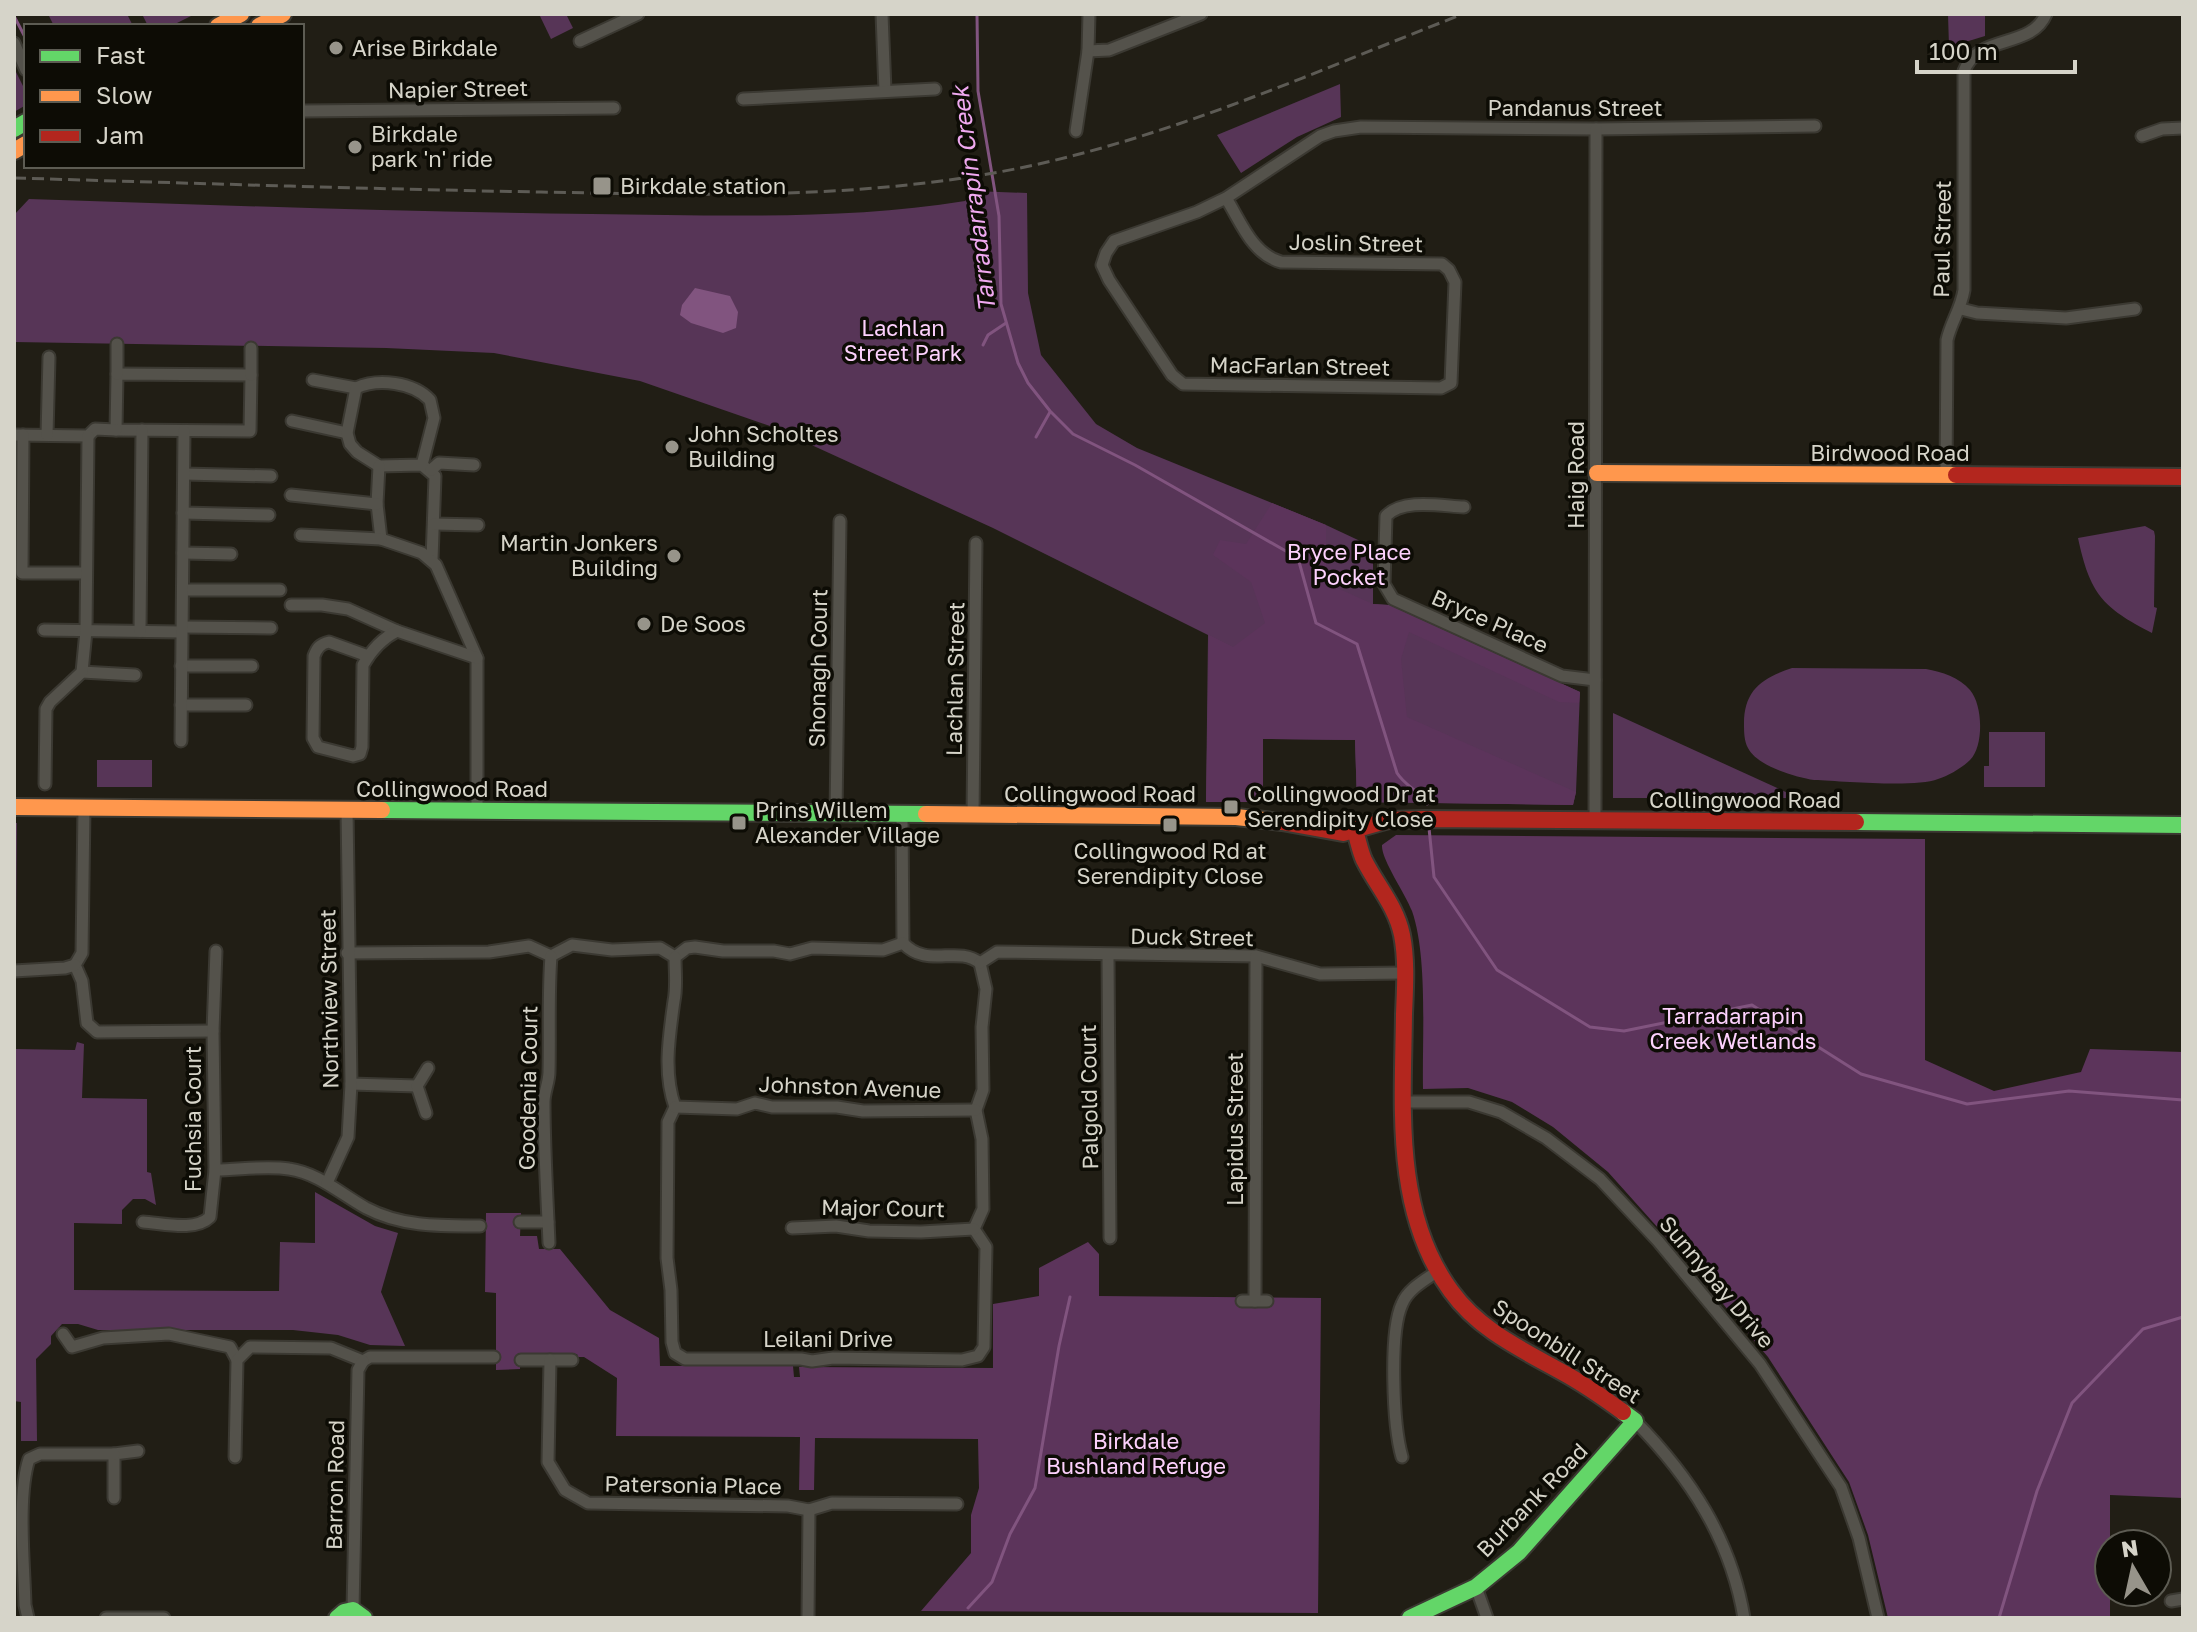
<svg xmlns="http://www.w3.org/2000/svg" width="2197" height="1632" viewBox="0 0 2197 1632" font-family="'Golos Text',sans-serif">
  <rect width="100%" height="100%" fill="#211e15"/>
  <!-- green -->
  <g fill="#573557">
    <path d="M48 14H127L133 26H54Z"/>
    <path d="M142 14H195L171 26H148Z"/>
    <path d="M539 14H566L573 28 551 39Z"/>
    <path d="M1948 14H1985V36L1949 47Z"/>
    <path d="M14 68 26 92V105L14 112Z"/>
    <path d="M1340 84 1341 117 1297 137 1241 173 1217 135Z"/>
    <path d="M973 191 1027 193 1028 293 1041 355 1096 424 1137 448 1326 525 1373 547V604L1389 605 1580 692 1576 792 1573 805 1357 802 1355 740 1263 739V802H1206L1208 635 993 528 770 426 640 381 494 353 386 348 14 342V215L29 199C216 205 403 212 591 214 715 215 841 221 965 201Z"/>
    <path d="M2145 526 2154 531 2155 536 2154 607 2157 608 2152 633C2102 607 2090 594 2078 538Z"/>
    <path d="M1792 668 1926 669C1942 672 1959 677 1970 690 1983 705 1984 746 1970 760 1962 768 1948 776 1938 779 1915 788 1842 781 1814 780 1795 777 1757 766 1748 748 1744 741 1744 731 1744 724 1744 690 1762 678 1792 668Z"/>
    <path d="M1613 713 1799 798H1613Z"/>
    <path d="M1989 732H2045V787H1984V766H1989Z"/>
    <rect x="97" y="760" width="55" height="27"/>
    <path d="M14 823H17L15 1049 75 1050 77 1042 84 1044 82 1098 147 1099V1172L151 1173 156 1205 145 1199H133L122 1210V1224L74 1223V1290L279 1291 280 1242 315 1243V1192L375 1226 398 1233 381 1292 405 1346 370 1345 338 1335 293 1330H98L78 1324H62L51 1336V1344L36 1359 37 1441H21V1402L14 1401Z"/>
  </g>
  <!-- forest -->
  <g fill="#5c345b">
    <path d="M1272 503 1326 525V583L1373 604 1389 605 1580 692 1579 703 1559 702 1409 632 1401 659 1407 717 1576 792 1573 805 1357 802 1355 740 1263 739V802H1206L1209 635 1233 647 1265 623 1251 582 1213 555 1220 540 1246 544Z"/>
    <path d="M1396 835 1925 839V1060L1994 1091 2081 1072 2090 1049 2183 1052V1498L2110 1495V1618H1888L1868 1535 1849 1482 1768 1357 1668 1239 1608 1172 1553 1127 1512 1102 1468 1088 1423 1089C1422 1038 1428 957 1412 911 1405 893 1381 859 1382 845Z"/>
    <path d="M486 1213H521L520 1236H537L539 1249H560L610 1310 659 1338 660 1366H793L794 1377H800L799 1367 993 1368V1304L1039 1296V1268L1088 1242 1099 1254V1296L1321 1298 1318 1613 921 1611 971 1553V1515L979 1488 978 1439 815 1438 814 1490H799L800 1437 616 1436 617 1378 584 1357H578L577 1354 521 1353 520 1369 496 1370V1293L485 1292Z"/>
  </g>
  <!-- water -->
  <path fill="#81547f" d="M695 288 730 296 738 312 736 328 723 333 691 323 680 315 682 305Z"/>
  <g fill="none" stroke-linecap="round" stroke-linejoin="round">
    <!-- stream -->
    <g stroke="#81547f" stroke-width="3">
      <path d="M977 14 978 91 999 216 1001 304 1018 363 1028 383 1050 411 1073 434 1135 465 1298 558 1316 623 1357 644 1397 773C1405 786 1420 791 1427 804"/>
      <path d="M14 16 26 39"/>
      <path d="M983 345 988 335 1006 323"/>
      <path d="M1036 437 1050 412"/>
      <path d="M1429 828 1434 877 1497 970 1590 1027 1624 1031 1752 1005 1861 1074 1967 1104 2069 1091 2183 1100"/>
      <path d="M968 1608 992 1582 1010 1534 1035 1488 1059 1346 1070 1297"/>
      <path d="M1999 1618 2037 1491 2072 1403 2143 1329 2183 1317"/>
    </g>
    <defs>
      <g id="street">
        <path d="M882 14 885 91"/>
        <path d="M580 41 638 14"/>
        <path d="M14 43 26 70"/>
        <path d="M1088 51 1109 50 1201 14"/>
        <path d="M743 99 935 89"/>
        <path d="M302 111 614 108"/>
        <path d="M1076 131 1088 51 1089 14"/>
        <path d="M2142 136 2162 129 2183 128"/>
        <path d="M1226 198C1241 222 1252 254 1281 262L1442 264 1449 270 1455 282 1451 383 1441 388 1183 384 1172 375 1109 280 1102 265 1106 253 1114 241 1197 212 1226 198 1320 136 1334 131 1361 127 1596 129 1815 126"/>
        <path d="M1961 309 1977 313 2066 318 2135 309"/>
        <path d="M117 374 251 375 250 431 116 430Z"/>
        <path d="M117 374V344"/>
        <path d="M251 375V348"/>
        <path d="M313 380 356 388"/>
        <path d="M292 421 347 433"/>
        <path d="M14 435 88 436 95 429 116 430"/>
        <path d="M23 435 22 573H86"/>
        <path d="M47 435 49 357"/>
        <path d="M422 465 434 418 430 400C413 382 378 378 356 388L347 433 350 444 357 452 379 466 422 465 435 476 432 560"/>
        <path d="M379 466 377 504 381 539 422 553 436 565 477 658V811"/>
        <path d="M431 470 439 463 474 465"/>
        <path d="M184 474 271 476"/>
        <path d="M1946 476 1947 340C1951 322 1961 309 1964 290V71C1977 34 2032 49 2046 14"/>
        <path d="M291 495 377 504"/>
        <path d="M1464 507C1441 506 1403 498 1386 516L1384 584 1393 599 1562 676 1595 680"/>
        <path d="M183 513 269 515"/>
        <path d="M434 524 478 525"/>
        <path d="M301 535 381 539"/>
        <path d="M183 553 231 554"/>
        <path d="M183 590H280"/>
        <path d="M291 605H322L348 609 397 631 477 658"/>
        <path d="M183 627 271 628"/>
        <path d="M44 630 181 632"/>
        <path d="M140 631 142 430"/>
        <path d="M368 656 329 642C320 644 317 648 314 656L313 738 318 747 353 756 360 754 362 747 363 665C371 651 383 638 397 631"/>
        <path d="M181 666H252"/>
        <path d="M82 672 135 675"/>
        <path d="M181 705H246"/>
        <path d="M181 741 184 431"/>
        <path d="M45 784 46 709 50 702 82 672 86 631 88 436"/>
        <path d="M84 808 82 953 75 965 82 981 87 1023 97 1032 213 1031"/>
        <path d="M836 815 840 521"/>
        <path d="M902 815 903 943"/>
        <path d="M973 816 976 543"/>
        <path d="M1595 821 1596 129"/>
        <path d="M347 953 489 952 529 946 551 956 572 945 612 950 660 948 675 957 687 948 695 947 723 951H774L790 954 812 948 883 950 903 943C927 969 957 945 980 963"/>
        <path d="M1108 956 1110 1238"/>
        <path d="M675 957C675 972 677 987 674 1001 669 1037 663 1073 675 1107L668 1122 667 1258 671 1290 672 1342 675 1353 685 1359H801L812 1361 833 1358 962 1360 978 1356 984 1347 986 1247 974 1229 983 1209 982 1139 976 1110 983 1090 982 1027 986 989 980 963"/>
        <path d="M980 963 997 952 1256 956 1320 974 1404 973"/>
        <path d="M14 971 65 968 75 965"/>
        <path d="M351 1084 417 1086"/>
        <path d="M1403 1102H1469L1501 1112 1546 1138 1600 1179 1658 1241 1760 1364 1841 1487 1859 1538 1878 1618"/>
        <path d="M675 1107 737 1109 755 1103 772 1107H837L863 1111 976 1110"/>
        <path d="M426 1113 417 1086 428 1068"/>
        <path d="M215 1170C239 1170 266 1165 289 1169 318 1173 341 1194 366 1208 402 1227 440 1226 480 1226"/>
        <path d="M327 1183 348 1137 351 1084 347 810"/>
        <path d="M143 1222C162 1223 195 1232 210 1217L215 1170 213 1031 216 951"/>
        <path d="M520 1222H548"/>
        <path d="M792 1228 836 1226 869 1231 921 1232 974 1229"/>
        <path d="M549 1243C547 1196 544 1149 544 1102 544 1092 549 1082 549 1072 550 1033 548 995 551 956"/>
        <path d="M1242 1301H1267"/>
        <path d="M1255 1301 1256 956"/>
        <path d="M63 1334 72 1347 103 1338 169 1334 230 1347 237 1360"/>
        <path d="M521 1360H572"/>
        <path d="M550 1360 548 1462 565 1490 588 1503 788 1506 809 1510 832 1503 957 1504"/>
        <path d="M363 1361 370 1357H494"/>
        <path d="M1635 1421C1690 1477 1731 1539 1744 1618"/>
        <path d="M235 1457 237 1360 250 1347 331 1348 363 1361"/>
        <path d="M1402 1457C1393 1426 1389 1332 1402 1304 1408 1289 1425 1280 1438 1271"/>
        <path d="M114 1498V1454L138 1451"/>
        <path d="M1476 1587 1487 1618"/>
        <path d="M2171 1601 2183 1599"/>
        <path d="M353 1610 358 1370 363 1361"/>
        <path d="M28 1618 25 1605C24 1564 17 1496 29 1459L40 1454H114"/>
        <path d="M106 1618H164"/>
        <path d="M808 1618 809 1510"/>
      </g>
      <g id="fast">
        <path d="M14 129 26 122"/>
        <path d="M382 810 926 814"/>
        <path d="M1856 822 2183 825"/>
        <path d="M337 1618 344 1612 353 1610 364 1618"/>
        <path d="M1410 1618 1476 1587 1519 1552 1635 1421 1623 1412"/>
      </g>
      <g id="slow">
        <path d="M218 26 241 14"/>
        <path d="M259 26 283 14"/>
        <path d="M14 151 26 144"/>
        <path d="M1597 473 1956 475"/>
        <path d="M14 807 382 810"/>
        <path d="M926 814 1236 817 1282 822"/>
      </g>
      <g id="jam">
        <path d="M1956 475 2183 477"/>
        <path d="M1282 822 1343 833 1389 820 1423 819 1856 822"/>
        <path d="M1355 831C1358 840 1360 851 1364 860 1377 886 1396 906 1402 935 1407 961 1405 989 1404 1014 1403 1107 1393 1212 1451 1291 1479 1330 1521 1349 1562 1372 1584 1384 1604 1398 1623 1412"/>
      </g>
    </defs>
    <!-- street casing -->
    <use href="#street" stroke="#3b3932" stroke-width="15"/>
    <!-- fast casing -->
    <use href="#fast" stroke="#3b3932" stroke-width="20"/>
    <!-- slow casing -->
    <use href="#slow" stroke="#3b3932" stroke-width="20"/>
    <!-- jam casing -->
    <use href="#jam" stroke="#3b3932" stroke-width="20"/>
    <!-- street -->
    <use href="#street" stroke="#54524b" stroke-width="11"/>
    <!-- fast -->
    <use href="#fast" stroke="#63d668" stroke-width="16"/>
    <!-- slow -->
    <use href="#slow" stroke="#ff974d" stroke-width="16"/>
    <!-- jam -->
    <use href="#jam" stroke="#b3261e" stroke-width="16"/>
    <!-- rail -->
    <path stroke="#5d5b55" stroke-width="3" stroke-dasharray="12 6" stroke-linecap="butt" d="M14 178C190 183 365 189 541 192 701 195 856 200 1015 169 1170 138 1316 71 1463 14"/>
  </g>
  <!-- markers -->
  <g fill="#97948a" stroke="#0d0c05" stroke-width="3">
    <circle cx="336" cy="48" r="8"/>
    <circle cx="355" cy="147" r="8"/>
    <rect x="592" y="176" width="20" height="20" rx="4"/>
    <circle cx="672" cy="447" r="8"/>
    <circle cx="674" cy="556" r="8"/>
    <circle cx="644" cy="624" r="8"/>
    <rect x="1223" y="799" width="16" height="16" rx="4"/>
    <rect x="731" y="815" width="16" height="16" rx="4"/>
    <rect x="1162" y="817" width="16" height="16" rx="4"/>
  </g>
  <g text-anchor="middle" stroke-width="7" stroke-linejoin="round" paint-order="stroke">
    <!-- poi labels -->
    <g font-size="22" fill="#d6d4c9" stroke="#0d0c05" text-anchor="start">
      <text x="352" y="56">Arise Birkdale</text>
      <text x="371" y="142">Birkdale<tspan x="371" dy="25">park 'n' ride</tspan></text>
      <text x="620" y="194">Birkdale station</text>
      <text x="688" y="442">John Scholtes<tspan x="688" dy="25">Building</tspan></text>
      <text x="658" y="551" text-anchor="end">Martin Jonkers<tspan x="658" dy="25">Building</tspan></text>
      <text x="660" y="632">De Soos</text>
      <text x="1247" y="802">Collingwood Dr at<tspan x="1247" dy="25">Serendipity Close</tspan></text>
      <text x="755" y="818">Prins Willem<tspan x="755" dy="25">Alexander Village</tspan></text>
      <text x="1170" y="859" text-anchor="middle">Collingwood Rd at<tspan x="1170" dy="25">Serendipity Close</tspan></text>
    </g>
    <!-- street labels -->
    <g font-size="22" fill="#d6d4c9" stroke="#0d0c05">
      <text transform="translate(458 89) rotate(-1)" y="8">Napier Street</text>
      <text x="1575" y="116">Pandanus Street</text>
      <text transform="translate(1942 239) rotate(-89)" y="8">Paul Street</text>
      <text transform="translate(1356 243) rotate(1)" y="8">Joslin Street</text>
      <text transform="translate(1300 366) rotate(1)" y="8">MacFarlan Street</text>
      <text x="1890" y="461">Birdwood Road</text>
      <text transform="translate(1576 475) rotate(-90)" y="8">Haig Road</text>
      <text transform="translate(1490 621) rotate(24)" y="8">Bryce Place</text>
      <text transform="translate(818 668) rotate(-89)" y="8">Shonagh Court</text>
      <text transform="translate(955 679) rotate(-89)" y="8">Lachlan Street</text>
      <text x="452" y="797">Collingwood Road</text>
      <text x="1100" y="802">Collingwood Road</text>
      <text x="1745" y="808">Collingwood Road</text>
      <text transform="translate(1192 937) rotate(1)" y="8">Duck Street</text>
      <text transform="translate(329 999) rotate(-91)" y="8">Northview Street</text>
      <text transform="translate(850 1087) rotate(2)" y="8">Johnston Avenue</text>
      <text transform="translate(528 1088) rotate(-89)" y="8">Goodenia Court</text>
      <text transform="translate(1089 1097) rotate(-91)" y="8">Palgold Court</text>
      <text transform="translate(193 1119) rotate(-90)" y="8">Fuchsia Court</text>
      <text transform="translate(1235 1129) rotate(-90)" y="8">Lapidus Street</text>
      <text transform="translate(883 1208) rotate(1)" y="8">Major Court</text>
      <text transform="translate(1717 1282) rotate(50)" y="8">Sunnybay Drive</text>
      <text x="828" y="1347">Leilani Drive</text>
      <text transform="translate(1567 1351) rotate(33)" y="8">Spoonbill Street</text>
      <text transform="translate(335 1485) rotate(-89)" y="8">Barron Road</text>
      <text transform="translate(693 1485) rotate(1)" y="8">Patersonia Place</text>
      <text transform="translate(1532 1500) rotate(-46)" y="8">Burbank Road</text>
    </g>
    <!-- park labels -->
    <g font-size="22" fill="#fdd1fd" stroke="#0d0c05">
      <text x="903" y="336">Lachlan<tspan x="903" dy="25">Street Park</tspan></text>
      <text x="1349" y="560">Bryce Place<tspan x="1349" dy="25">Pocket</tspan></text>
      <text x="1733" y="1024">Tarradarrapin<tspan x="1733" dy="25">Creek Wetlands</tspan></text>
      <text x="1136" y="1449">Birkdale<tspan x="1136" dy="25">Bushland Refuge</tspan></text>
    </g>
    <!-- water labels -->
    <g font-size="24" font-style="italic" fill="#f0a9f0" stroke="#0d0c05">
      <text transform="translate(974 199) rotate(-97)" y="8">Tarradarrapin Creek</text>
    </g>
  </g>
  <!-- border -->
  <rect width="2197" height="1632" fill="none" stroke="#d6d4c9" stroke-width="32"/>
  <!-- legend -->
  <rect x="24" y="24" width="280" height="144" fill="#0d0c05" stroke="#5d5c53" stroke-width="2"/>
  <rect x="40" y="50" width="40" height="12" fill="#63d668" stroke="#5d5c53" stroke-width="2"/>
  <text x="96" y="64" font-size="24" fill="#d6d4c9">Fast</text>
  <rect x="40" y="90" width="40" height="12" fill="#ff974d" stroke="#5d5c53" stroke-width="2"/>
  <text x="96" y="104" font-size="24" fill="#d6d4c9">Slow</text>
  <rect x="40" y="130" width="40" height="12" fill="#b3261e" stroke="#5d5c53" stroke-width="2"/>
  <text x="96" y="144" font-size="24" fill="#d6d4c9">Jam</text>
  <!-- north arrow -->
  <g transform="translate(2133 1568) rotate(351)"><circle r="38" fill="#0d0c05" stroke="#5d5c53" stroke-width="2"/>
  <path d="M0-6L14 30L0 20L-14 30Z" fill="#97948a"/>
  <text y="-12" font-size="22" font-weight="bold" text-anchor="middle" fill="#d6d4c9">N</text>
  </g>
  <!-- scale -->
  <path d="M1917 60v12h158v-12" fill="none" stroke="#d6d4c9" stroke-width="4"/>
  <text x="1929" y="60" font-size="24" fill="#d6d4c9" stroke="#0d0c05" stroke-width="6" paint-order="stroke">100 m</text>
</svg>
